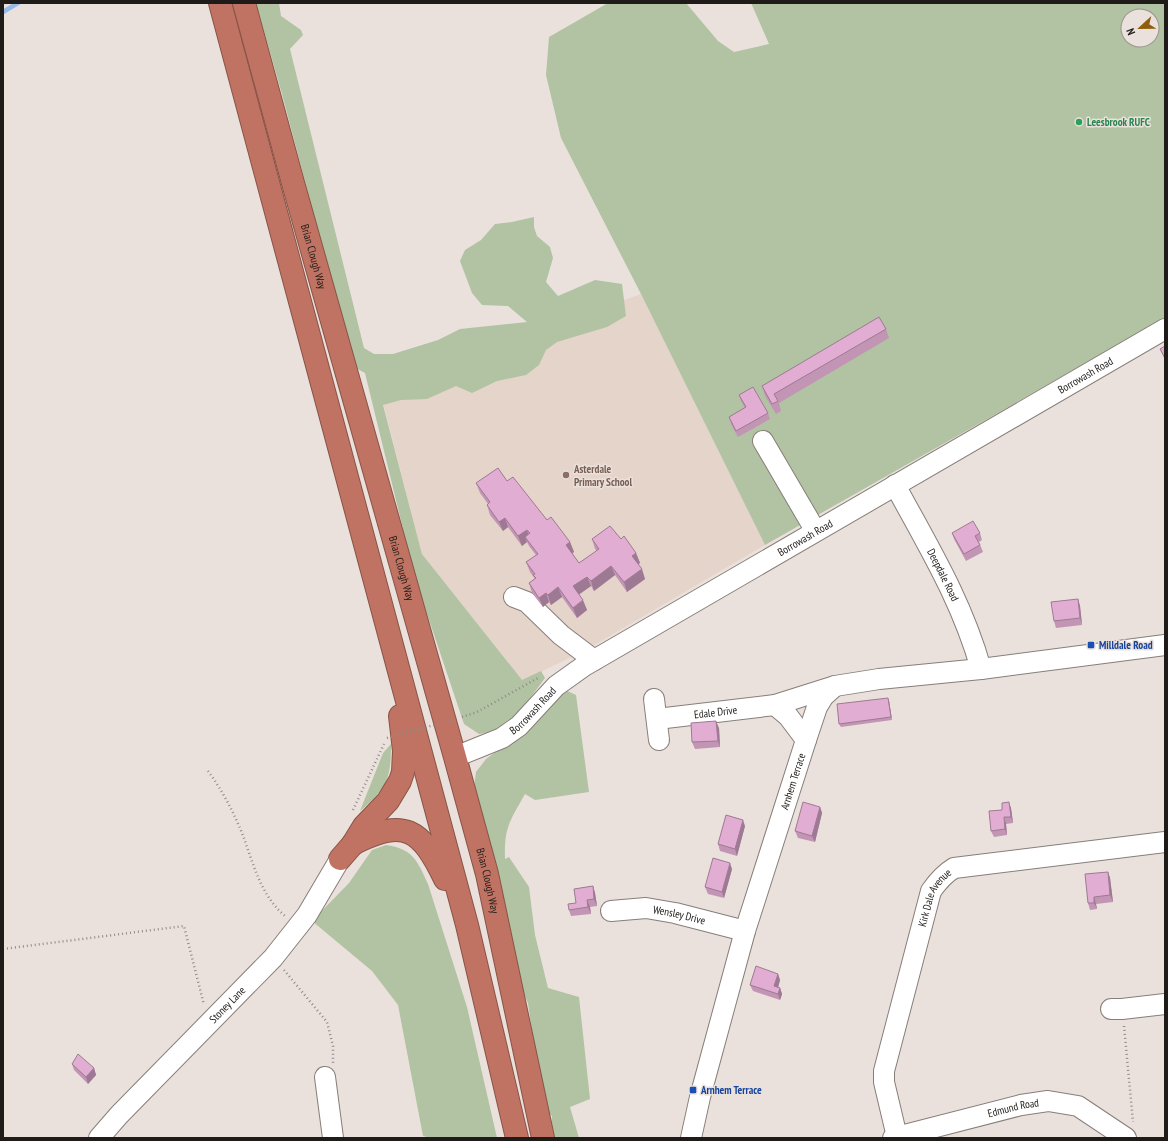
<svg xmlns="http://www.w3.org/2000/svg" width="1168" height="1141" viewBox="0 0 1168 1141" font-family="'PT Sans Narrow',sans-serif">
  <rect width="100%" height="100%" fill="#ebe1dc"/>
  <!-- built -->
  <path fill="#e5d4ca" d="M641 294 765 545 586 650 522 681 422 554 380 391Z"/>
  <!-- green -->
  <g fill="#b1c3a2" fill-rule="evenodd">
    <path d="M256 3H279L281 16 301 30 303 35 290 49 364 348 374 354H393L438 340 460 329 527 322 508 306 482 305 472 293 460 261 465 250 481 240 495 224 512 222 534 217V227L537 236 550 247 553 258 546 282 558 296 595 280 622 284 626 316 607 327 557 342 546 350 539 365 526 375 497 381 472 393 456 386 427 399 401 400 383 405 422 554 522 680 541 671 545 678C528 701 509 730 479 734L464 724 415 578 365 373 354 367 282 94Z"/>
    <path d="M608 3H686L718 41 734 52 769 44 751 3H1165V318L765 545 641 294 561 138 546 75 549 37ZM1128 16H1152V40H1128Z"/>
    <path d="M561 688 576 695 589 792 535 800 525 794C510 821 504 827 505 859L509 857 529 887 535 935 548 988 579 997 590 1099 570 1107 579 1138H550L552 1116 543 1109 528 1003 516 977 510 926 499 898 474 787 476 772 486 759 531 726Z"/>
    <path d="M391 744C391 779 387 788 360 811L383 753Z"/>
    <path d="M386 845C413 849 417 860 428 884L467 1007 497 1138H431L423 1136 398 1005 372 971 312 921 349 883 372 850Z"/>
  </g>
  <g fill="none" stroke-linecap="round" stroke-linejoin="round">
    <!-- stream -->
    <path stroke="#93bbea" stroke-width="4.5" d="M3 12 18 3"/>
    <defs>
      <g id="minor">
        <path d="M763 441 815 530"/>
        <path id="s1" d="M895 485C928 546 962 601 981 669"/>
        <path d="M514 597 527 602 561 635 594 660"/>
        <path d="M654 699 659 740"/>
        <path d="M775 705 788 716 806 740"/>
        <path id="s2" d="M657 719 775 705 835 686 879 679 981 669 1165 645"/>
        <path id="s3" d="M455 757 502 738 519 726 556 686 584 666 1165 329"/>
        <path id="s4" d="M611 911 646 908 675 913 745 931"/>
        <path d="M1111 1009H1122L1165 1004"/>
        <path d="M325 1077 333 1138"/>
        <path id="s5" d="M897 1137 884 1082V1071L931 891C938 881 944 874 954 868L1165 842"/>
        <path id="s6" d="M99 1138 119 1115 273 958 307 915 340 859"/>
        <path id="s7" d="M691 1138 700 1097 745 931 806 740 817 707 823 697 835 686"/>
        <path id="s8" d="M893 1138 1021 1105 1048 1101 1078 1106 1126 1138"/>
      </g>
      <g id="highway">
        <path d="M220 3 467 925 517 1138"/>
        <path id="s9" d="M244 3 293 183 455 757 487 874 543 1138"/>
        <path d="M353 844C405 817 421 829 445 879"/>
        <path d="M340 859 353 844 364 826 388 801 400 781 403 772 404 751 400 716"/>
      </g>
    </defs>
    <!-- minor casing -->
    <use href="#minor" stroke="#877e79" stroke-width="22"/>
    <!-- highway casing -->
    <use href="#highway" stroke="#875448" stroke-width="24"/>
    <!-- path -->
    <g stroke="#918b87" stroke-width="2.5" stroke-dasharray="1 3" stroke-linecap="butt">
      <path d="M462 717 477 712 538 678"/>
      <path d="M208 771C222 790 233 811 242 833 253 862 260 895 285 916"/>
      <path d="M353 810 384 744"/>
      <path d="M3 949 184 926 204 1005"/>
      <path d="M284 970 327 1022 333 1046V1063"/>
      <path d="M1124 1026 1133 1122"/>
    </g>
    <!-- minor -->
    <use href="#minor" stroke="#fff" stroke-width="20"/>
    <!-- highway -->
    <use href="#highway" stroke="#c07362" stroke-width="22"/>
    <!-- path-bridge -->
    <path stroke="#918b87" stroke-width="2.5" stroke-dasharray="1 3" stroke-linecap="butt" d="M387 738 456 719"/>
  </g>
  <!-- wall -->
  <g fill="#c295b5">
    <path d="M886 329 889 338 779 403 781 411 776 414 765 396 762 386Z"/>
    <path d="M1165 346V360L1160 349Z"/>
    <path d="M739 395 768 413 770 419 738 437 731 424 729 417 745 408 741 401Z"/>
    <path d="M507 481 570 542 574 552 572 553 579 563 597 551 595 549 592 539H621L636 553 640 563 638 564 645 579 627 592 615 575 594 591 591 586 579 594 587 610 577 618 562 597 551 605 549 602 543 607 532 593 529 583 535 579 530 572 526 562 536 555 529 546 527 542 522 546 508 527 503 531 490 515 487 505 488 504 480 493 476 483Z"/>
    <path d="M952 533H980L982 540 979 542 983 552 966 561 954 539Z"/>
    <path d="M1078 599 1080 606 1082 625 1056 628 1054 621Z"/>
    <path d="M889 701 892 720 841 727 839 724Z"/>
    <path d="M719 728 720 747 695 749 692 742Z"/>
    <path d="M820 807 822 813 815 842 798 838 795 831Z"/>
    <path d="M1011 808 1013 823 1006 824 1007 835 994 837 991 831 1002 810Z"/>
    <path d="M745 826 737 856 720 851 718 844Z"/>
    <path d="M732 869 724 898 708 894 705 887Z"/>
    <path d="M1108 872 1110 878 1113 902 1096 904 1097 909 1090 910 1088 903Z"/>
    <path d="M593 886 595 893 597 906 590 907 591 914 571 916 569 910Z"/>
    <path d="M778 974 780 980 778 987 780 988 782 994 780 1000 753 991 750 985Z"/>
    <path d="M72 1064 94 1068 96 1075 88 1084 74 1070Z"/>
  </g>
  <!-- shaded-wall -->
  <g fill="#9e7993">
    <path d="M505 518 508 527 503 531 499 522Z"/>
    <path d="M527 530 530 540 525 537 527 542 522 546 518 536Z"/>
    <path d="M570 542 574 552 570 555 566 545Z"/>
    <path d="M636 553 640 563 636 566 632 556Z"/>
    <path d="M611 566 615 575 594 591 591 581Z"/>
    <path d="M642 569 645 579 627 592 624 582Z"/>
    <path d="M587 577 591 586 577 596 573 586Z"/>
    <path d="M558 587 562 597 551 605 548 595Z"/>
    <path d="M546 593 549 602 543 607 539 598Z"/>
    <path d="M1078 599 1080 606 1082 625 1080 618Z"/>
    <path d="M583 600 587 610 577 618 573 608Z"/>
    <path d="M888 698 889 701 892 720 891 717Z"/>
    <path d="M716 721 719 728 720 747 718 741Z"/>
    <path d="M1009 802 1011 808 1013 823 1011 817Z"/>
    <path d="M820 807 822 813 815 842 812 836Z"/>
    <path d="M1004 817 1006 824 1007 835 1005 829Z"/>
    <path d="M743 820 745 826 737 856 735 849Z"/>
    <path d="M730 863 732 869 724 898 722 892Z"/>
    <path d="M1108 872 1110 878 1113 902 1110 895Z"/>
    <path d="M593 886 595 893 597 906 594 899Z"/>
    <path d="M1094 897 1096 904 1097 909 1094 903Z"/>
    <path d="M587 900 590 907 591 914 588 907Z"/>
    <path d="M778 974 780 980 777 992 774 986Z"/>
    <path d="M780 988 782 994 780 1000 778 994Z"/>
    <path d="M94 1068 96 1075 88 1084 86 1077Z"/>
  </g>
  <!-- building -->
  <g fill="#e2add2" stroke="#9e7993">
    <path d="M879 317 886 329 774 394 778 401 772 404 762 386Z"/>
    <path d="M1165 346V358L1160 349Z"/>
    <path d="M753 387 768 413 736 431 729 417 746 407 739 395Z"/>
    <path d="M498 468 507 481 513 477 547 520 551 517 570 542 566 545 579 563 599 549 592 539 610 526 621 539 624 536 636 553 632 556 642 569 624 582 611 566 591 581 587 577 573 586 583 600 573 608 558 587 548 595 546 593 539 598 529 583 536 578 533 575 535 574 526 562 538 554 525 537 530 533 527 530 518 536 505 518 499 522 487 505 490 502 476 483Z"/>
    <path d="M973 521 980 533 975 536 980 545 964 554 952 533Z"/>
    <path d="M1078 599 1080 618 1054 621 1051 602Z"/>
    <path d="M888 698 891 717 839 724 837 704Z"/>
    <path d="M716 721 718 741 692 742 691 723Z"/>
    <path d="M803 802 820 807 812 836 795 831Z"/>
    <path d="M1009 802 1011 817H1004L1005 829 991 831 989 811 1002 810V803Z"/>
    <path d="M726 815 743 820 735 849 718 844Z"/>
    <path d="M713 858 730 863 722 892 705 887Z"/>
    <path d="M1108 872 1110 895 1094 897V903H1088L1085 874Z"/>
    <path d="M593 886 594 899 587 900 588 907 569 910 568 904 576 903 574 889Z"/>
    <path d="M756 966 778 974 774 986 780 988 778 994 750 985Z"/>
    <path d="M78 1054 94 1068 86 1077 72 1064Z"/>
  </g>
  <!-- markers -->
  <circle fill="#2e9e5b" stroke="#ebe1dc" stroke-width="1.5" cx="1079" cy="122" r="4"/>
  <circle fill="#8d6e63" stroke="#ebe1dc" stroke-width="1.5" cx="566" cy="475" r="4"/>
  <g fill="#1a4fb4" stroke="#ebe1dc" stroke-width="1.5">
    <rect x="1087" y="641" width="8" height="8" rx="2"/>
    <rect x="689" y="1086" width="8" height="8" rx="2"/>
  </g>
  <g text-anchor="middle" stroke-width="3" stroke-linejoin="round" paint-order="stroke">
    <!-- leisure labels -->
    <g font-size="11" font-weight="bold" fill="#27864d" stroke="#ebe1dc" text-anchor="start">
      <text x="1087" y="126">Leesbrook RUFC</text>
    </g>
    <!-- street labels -->
    <g font-size="11" fill="#1e1b19" stroke="#ebe1dc">
      <text dy="4" stroke="none"><textPath href="#s9" startOffset="263">Brian Clough Way</textPath></text>
      <text dy="4" stroke="none"><textPath href="#s3" startOffset="740">Borrowash Road</textPath></text>
      <text dy="4" stroke="none"><textPath href="#s3" startOffset="416">Borrowash Road</textPath></text>
      <text dy="4" stroke="none"><textPath href="#s9" startOffset="587">Brian Clough Way</textPath></text>
      <text dy="4" stroke="none"><textPath href="#s1" startOffset="102">Deepdale Road</textPath></text>
      <text dy="4" stroke="none"><textPath href="#s3" startOffset="92">Borrowash Road</textPath></text>
      <text dy="4" stroke="none"><textPath href="#s2" startOffset="59">Edale Drive</textPath></text>
      <text dy="4" stroke="none"><textPath href="#s7" startOffset="371">Arnhem Terrace</textPath></text>
      <text dy="4" stroke="none"><textPath href="#s9" startOffset="911">Brian Clough Way</textPath></text>
      <text dy="4" stroke="none"><textPath href="#s5" startOffset="249">Kirk Dale Avenue</textPath></text>
      <text dy="4" stroke="none"><textPath href="#s4" startOffset="69">Wensley Drive</textPath></text>
      <text dy="4" stroke="none"><textPath href="#s6" startOffset="185">Stoney Lane</textPath></text>
      <text dy="4" stroke="none"><textPath href="#s8" startOffset="124">Edmund Road</textPath></text>
    </g>
    <!-- education labels -->
    <g font-size="11" font-weight="bold" fill="#785e54" stroke="#ebe1dc" text-anchor="start">
      <text x="574" y="473">Asterdale<tspan x="574" dy="13">Primary School</tspan></text>
    </g>
    <!-- transit labels -->
    <g font-size="11" font-weight="bold" fill="#164399" stroke="#ebe1dc" text-anchor="start">
      <text x="1099" y="649">Milldale Road</text>
      <text x="701" y="1094">Arnhem Terrace</text>
    </g>
  </g>
  <!-- border -->
  <rect width="1168" height="1141" fill="none" stroke="#1e1b19" stroke-width="8"/>
  <!-- north arrow -->
  <g transform="translate(1140 28) rotate(248)"><circle r="19" fill="#ebe1dc" stroke="#99928e"/>
  <path d="M0-3L7 15L0 10L-7 15Z" fill="#8f5d0c"/>
  <text y="-6" font-size="11" font-weight="bold" text-anchor="middle" fill="#1e1b19">N</text>
  </g>
</svg>
